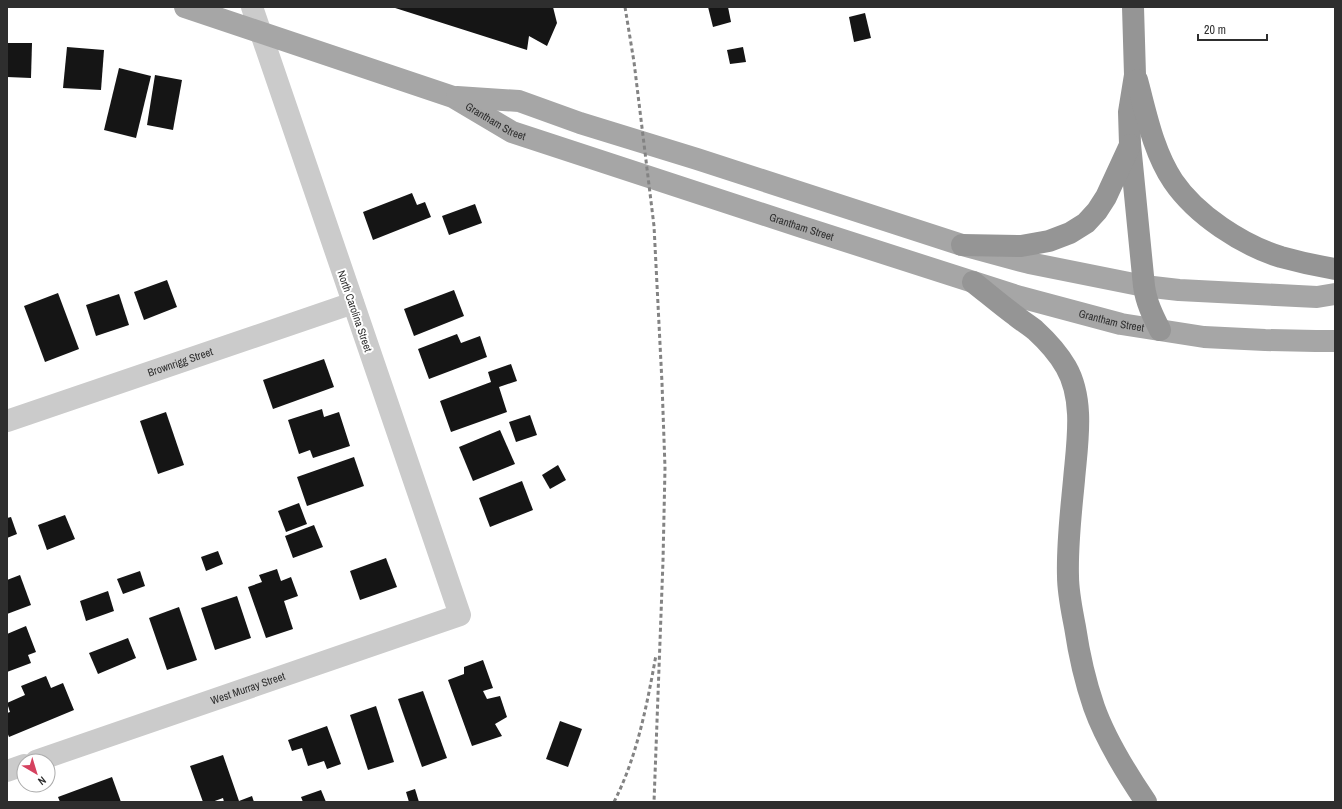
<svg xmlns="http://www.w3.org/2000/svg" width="1342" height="809" viewBox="0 0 1342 809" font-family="'Archivo Narrow',sans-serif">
  <rect width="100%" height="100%" fill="#fff"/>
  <!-- building -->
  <g fill="#151515">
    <path d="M392 7H553L557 23 547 46 529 36 527 50Z"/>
    <path d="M708 7H728L731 22 713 27Z"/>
    <path d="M865 13 871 38 854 42 849 17Z"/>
    <path d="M7 43H32L31 78 7 77Z"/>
    <path d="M67 47 104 50 101 90 63 88Z"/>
    <path d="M743 47 746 62 730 64 727 50Z"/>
    <path d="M119 68 151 76 136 138 104 130Z"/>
    <path d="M155 75 182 80 173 130 147 125Z"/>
    <path d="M412 193 417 205 425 202 431 217 373 240 363 212Z"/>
    <path d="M475 204 482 223 449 235 442 216Z"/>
    <path d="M167 280 177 307 144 320 134 292Z"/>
    <path d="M454 290 464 316 414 336 404 309Z"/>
    <path d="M58 293 79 349 45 362 24 306Z"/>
    <path d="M119 294 129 325 96 336 86 305Z"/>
    <path d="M457 334 461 343 480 336 487 357 429 379 418 349Z"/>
    <path d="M324 359 334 387 273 409 263 380Z"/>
    <path d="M511 364 517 381 499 387 507 412 451 432 440 401 491 382 488 372Z"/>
    <path d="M322 409 324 417 339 412 350 446 313 458 310 450 299 454 288 420Z"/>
    <path d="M166 412 184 465 158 474 140 421Z"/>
    <path d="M530 415 537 435 516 442 509 422Z"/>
    <path d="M500 430 515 464 473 481 459 447Z"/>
    <path d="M354 457 364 486 307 506 297 477Z"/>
    <path d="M558 465 566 480 550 489 542 475Z"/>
    <path d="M522 481 533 510 490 527 479 498Z"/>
    <path d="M299 503 307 524 286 532 278 511Z"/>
    <path d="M65 515 75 539 47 550 38 525Z"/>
    <path d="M11 517 17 534 7 538V518Z"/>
    <path d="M314 525 323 547 293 558 285 536Z"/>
    <path d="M218 551 223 564 206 571 201 557Z"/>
    <path d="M386 558 397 587 360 600 350 571Z"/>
    <path d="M277 569 281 581 291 577 298 596 284 601 293 629 266 638 248 587 262 582 259 575Z"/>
    <path d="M140 571 145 586 123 594 117 579Z"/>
    <path d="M20 575 31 605 7 614V580Z"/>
    <path d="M108 591 114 611 86 621 80 601Z"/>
    <path d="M237 596 251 638 215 650 201 608Z"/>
    <path d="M179 607 197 660 167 670 149 618Z"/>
    <path d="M26 626 36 652 28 655 31 663 7 672V634Z"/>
    <path d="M128 638 136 658 98 674 89 653Z"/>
    <path d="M483 660 493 688 483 691 487 699 500 696 507 717 495 724 502 736 472 746 448 680 464 674V667Z"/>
    <path d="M46 676 51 688 63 683 74 710 9 737 7 732V713L10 712 7 703 25 695 21 686Z"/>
    <path d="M423 691 447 758 422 767 398 699Z"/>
    <path d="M376 706 394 762 368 770 350 715Z"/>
    <path d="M560 721 582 729 568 767 546 759Z"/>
    <path d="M327 726 341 764 327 769 324 761 308 766 302 748 292 751 288 740Z"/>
    <path d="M223 755 239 801 252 796 254 802H224L223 798 212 802H203L190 766Z"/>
    <path d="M112 777 121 802H60L58 797Z"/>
    <path d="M415 789 419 802H409L406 792Z"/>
    <path d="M321 790 326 802H303L301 797Z"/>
  </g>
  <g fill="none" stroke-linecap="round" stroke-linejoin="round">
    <!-- minor -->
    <g stroke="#cbcbcb" stroke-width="22">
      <path id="s1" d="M7 421 353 303"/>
      <path id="s2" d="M36 761 460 615 252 7"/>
      <path d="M7 771 24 765"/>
    </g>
    <!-- major -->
    <g stroke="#a6a6a6" stroke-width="22">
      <path id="s3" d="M185 7 453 97 512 132 802 227 1020 297 1121 324 1204 337 1265 340 1316 341H1335"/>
      <path d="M457 97 519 101 580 123 697 159 962 245 1029 263 1144 286 1179 290 1317 297 1335 294"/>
    </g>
    <!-- highway -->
    <g stroke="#959595" stroke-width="22">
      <path d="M1133 7 1135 75 1129 112 1130 144 1144 286C1146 302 1153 316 1160 330"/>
      <path d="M1137 80C1146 113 1153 151 1173 181 1196 215 1242 245 1281 257 1299 262 1317 266 1335 269"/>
      <path d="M962 245 1021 246 1049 241 1070 233 1086 223 1097 211 1106 197 1130 145"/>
      <path d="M973 282C987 293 1001 305 1016 316 1022 321 1029 325 1035 330 1047 341 1058 353 1066 367 1085 400 1077 444 1074 480 1071 512 1067 544 1068 576 1068 593 1072 611 1075 627 1079 654 1085 681 1094 707 1105 738 1127 774 1146 802"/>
    </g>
    <!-- rail -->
    <g stroke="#838383" stroke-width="3" stroke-dasharray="4 3" stroke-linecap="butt">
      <path d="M625 7 634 62 654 226 662 383 665 468 663 561 654 802"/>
      <path d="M614 802C637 757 647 705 656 655"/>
    </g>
  </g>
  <g text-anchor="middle" stroke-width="4" stroke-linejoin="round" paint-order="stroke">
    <!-- street labels -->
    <g font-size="11" fill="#2e2e2e" stroke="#fff">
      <text dy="4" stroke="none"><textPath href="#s3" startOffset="332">Grantham Street</textPath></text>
      <text dy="4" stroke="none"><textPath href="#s3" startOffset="656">Grantham Street</textPath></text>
      <text transform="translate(355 311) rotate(71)" y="4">North Carolina Street</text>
      <text dy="4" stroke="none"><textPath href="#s3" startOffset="980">Grantham Street</textPath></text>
      <text dy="4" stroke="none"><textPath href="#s1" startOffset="183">Brownrigg Street</textPath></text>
      <text dy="4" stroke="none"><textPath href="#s2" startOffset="224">West Murray Street</textPath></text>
    </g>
  </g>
  <!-- border -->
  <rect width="1342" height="809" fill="none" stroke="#2e2e2e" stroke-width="16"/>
  <!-- north arrow -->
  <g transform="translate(36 773) rotate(142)"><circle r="19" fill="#ffffff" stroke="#ababab"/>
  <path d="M0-3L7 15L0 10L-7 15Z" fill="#d5415f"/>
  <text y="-6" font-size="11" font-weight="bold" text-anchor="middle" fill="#2e2e2e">N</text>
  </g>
  <!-- scale -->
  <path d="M1198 34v6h69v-6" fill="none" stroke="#2e2e2e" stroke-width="2"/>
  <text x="1204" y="34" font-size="12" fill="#2e2e2e" stroke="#ffffff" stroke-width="3" paint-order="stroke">20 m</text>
</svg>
